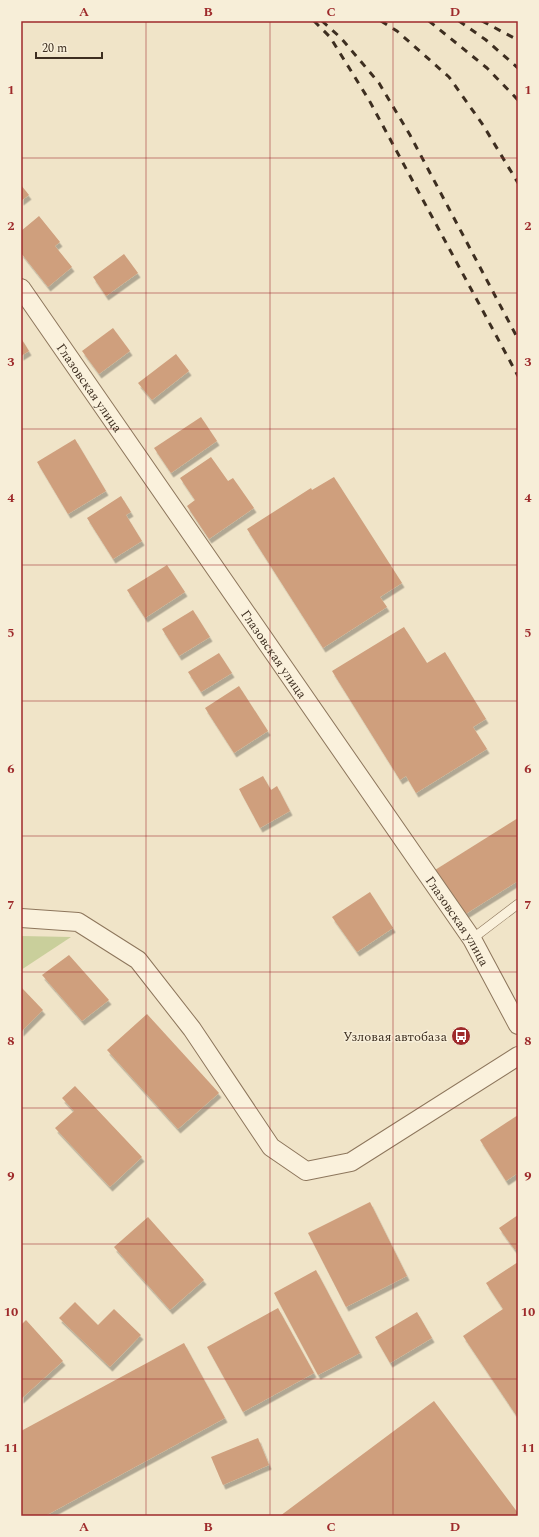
<svg xmlns="http://www.w3.org/2000/svg" width="539" height="1537" viewBox="0 0 539 1537" font-family="Spectral,serif">
  <defs>
    <filter id="shadow"><feDropShadow dx="2.5" dy="4.5" stdDeviation="0" flood-color="#0004"/></filter>
  </defs>
  <rect width="100%" height="100%" fill="#f0e4c8"/>
  <!-- green -->
  <path fill="#c9cf9b" d="M21 936 71 937 21 970Z"/>
  <!-- building -->
  <g fill="#cf9f7d" filter="url(#shadow)">
    <path d="M21 185 29 195 21 201Z"/>
    <path d="M39 216 60 242 55 246 72 267 48 287 21 253V231Z"/>
    <path d="M124 254 138 273 106 296 93 277Z"/>
    <path d="M113 328 130 351 99 374 82 351Z"/>
    <path d="M21 338 29 351 21 356Z"/>
    <path d="M176 354 189 371 152 400 138 383Z"/>
    <path d="M201 417 217 441 171 473 154 448Z"/>
    <path d="M75 439 106 491 68 514 37 462Z"/>
    <path d="M211 457 228 481 233 478 254 508 209 539 187 506 195 500 180 478Z"/>
    <path d="M334 477 402 583 380 597 387 607 323 648 247 529 311 488 312 490Z"/>
    <path d="M121 496 131 512 126 515 142 541 113 559 87 518Z"/>
    <path d="M167 565 185 592 145 618 127 590Z"/>
    <path d="M193 610 210 637 179 656 162 629Z"/>
    <path d="M404 627 427 663 445 652 486 719 473 727 487 749 416 793 406 776 400 780 332 671Z"/>
    <path d="M219 653 232 673 201 692 188 672Z"/>
    <path d="M239 686 268 731 234 753 205 708Z"/>
    <path d="M263 776 271 790 277 786 290 811 260 828 239 789Z"/>
    <path d="M518 818V881L464 915 435 870Z"/>
    <path d="M370 892 393 928 357 952 332 917Z"/>
    <path d="M69 955 109 1000 82 1021 42 975Z"/>
    <path d="M21 987 43 1010 21 1032Z"/>
    <path d="M147 1014 219 1093 178 1129 107 1050Z"/>
    <path d="M75 1086 142 1157 110 1187 55 1128 74 1111 62 1098Z"/>
    <path d="M518 1115V1173L506 1181 480 1140Z"/>
    <path d="M370 1202 407 1276 346 1307 308 1233Z"/>
    <path d="M518 1215V1247L515 1250 499 1228Z"/>
    <path d="M148 1217 204 1280 170 1310 114 1247Z"/>
    <path d="M518 1262V1418L463 1336 503 1309 486 1283Z"/>
    <path d="M316 1270 360 1353 318 1375 274 1293Z"/>
    <path d="M75 1302 98 1325 114 1309 141 1335 110 1367 59 1318Z"/>
    <path d="M278 1308 314 1373 243 1412 207 1347Z"/>
    <path d="M417 1312 432 1338 390 1363 375 1337Z"/>
    <path d="M26 1320 63 1361 21 1399V1325Z"/>
    <path d="M184 1343 225 1418 45 1516H21V1431Z"/>
    <path d="M434 1401 518 1513V1516H280Z"/>
    <path d="M258 1438 269 1465 223 1485 211 1457Z"/>
  </g>
  <g fill="none" stroke-linecap="round" stroke-linejoin="round">
    <defs>
      <path id="lane" d="M472 939 518 904"/>
      <g id="street">
        <path id="s1" d="M21 288 472 939 518 1025"/>
        <path d="M21 918 78 922 138 960 192 1029 271 1147 306 1171 351 1162 518 1056"/>
      </g>
    </defs>
    <!-- lane casing -->
    <use href="#lane" stroke="#8d765c" stroke-width="10"/>
    <!-- street casing -->
    <use href="#street" stroke="#8d765c" stroke-width="20"/>
    <!-- lane -->
    <use href="#lane" stroke="#faf1dc" stroke-width="9"/>
    <!-- street -->
    <use href="#street" stroke="#faf1dc" stroke-width="18"/>
    <!-- rail -->
    <g stroke="#3d2e20" stroke-width="3" stroke-dasharray="7 7" stroke-linecap="butt">
      <path d="M314 21 330 37 369 100 518 376"/>
      <path d="M322 21 341 38 379 83 410 135 518 339"/>
      <path d="M381 21 397 31 449 77 483 125 518 183"/>
      <path d="M429 21 487 68 518 100"/>
      <path d="M459 21 486 40 518 68"/>
      <path d="M482 21 518 40"/>
    </g>
  </g>
  <!-- grid -->
  <path fill="none" stroke="#9e2a2b" stroke-width="1" stroke-opacity="0.55" d="M146 21V1516M270 21V1516M393 21V1516M21 158H518M21 293H518M21 429H518M21 565H518M21 701H518M21 836H518M21 972H518M21 1108H518M21 1244H518M21 1379H518"/>
  <!-- icons -->
  <defs>
    <symbol id="bus-disc" viewBox="-11 -11 22 22"><circle r="9.5" fill="#9e2a2b" stroke="#f7eed8"/><path d="M-5-6H5V4H4V6H2V4H-2V6H-4V4H-5ZM-3.5-4V0h7V-4ZM-3.5 1.2v1.5H-2V1.2ZM2 1.2v1.5H3.5V1.2Z" fill="#fff"/></symbol>
  </defs>
  <g fill-rule="evenodd">
    <use href="#bus-disc" x="450" y="1025" width="22" height="22"/>
  </g>
  <g text-anchor="middle" stroke-width="3" stroke-linejoin="round" paint-order="stroke">
    <!-- street labels -->
    <g font-size="13" fill="#3d2e20" stroke="#f7eed8">
      <text dy="5" stroke="none"><textPath href="#s1" startOffset="121">Глазовская улица</textPath></text>
      <text dy="5" stroke="none"><textPath href="#s1" startOffset="445">Глазовская улица</textPath></text>
      <text dy="5" stroke="none"><textPath href="#s1" startOffset="769">Глазовская улица</textPath></text>
    </g>
    <!-- poi labels -->
    <g font-size="13" fill="#3d2e20" stroke="#f7eed8" text-anchor="end">
      <text x="447" y="1041">Узловая автобаза</text>
    </g>
  </g>
  <!-- border -->
  <rect width="539" height="1537" fill="none" stroke="#f7eed8" stroke-width="44"/>
  <!-- scale -->
  <path d="M36 52v6h66v-6" fill="none" stroke="#3d2e20" stroke-width="2"/>
  <text x="42" y="52" font-size="12" fill="#3d2e20" stroke="#f7eed8" stroke-width="3" paint-order="stroke">20 m</text>
  <rect x="22" y="22" width="495" height="1493" fill="none" stroke="#9e2a2b" stroke-width="1.5"/>
  <g font-size="13" text-anchor="middle" font-weight="bold" fill="#9e2a2b">
    <text x="84" y="16">A</text>
    <text x="208" y="16">B</text>
    <text x="331" y="16">C</text>
    <text x="455" y="16">D</text>
    <text x="11" y="94">1</text>
    <text x="528" y="94">1</text>
    <text x="11" y="230">2</text>
    <text x="528" y="230">2</text>
    <text x="11" y="366">3</text>
    <text x="528" y="366">3</text>
    <text x="11" y="502">4</text>
    <text x="528" y="502">4</text>
    <text x="11" y="637">5</text>
    <text x="528" y="637">5</text>
    <text x="11" y="773">6</text>
    <text x="528" y="773">6</text>
    <text x="11" y="909">7</text>
    <text x="528" y="909">7</text>
    <text x="11" y="1045">8</text>
    <text x="528" y="1045">8</text>
    <text x="11" y="1180">9</text>
    <text x="528" y="1180">9</text>
    <text x="11" y="1316">10</text>
    <text x="528" y="1316">10</text>
    <text x="11" y="1452">11</text>
    <text x="528" y="1452">11</text>
    <text x="84" y="1531">A</text>
    <text x="208" y="1531">B</text>
    <text x="331" y="1531">C</text>
    <text x="455" y="1531">D</text>
  </g>
</svg>
